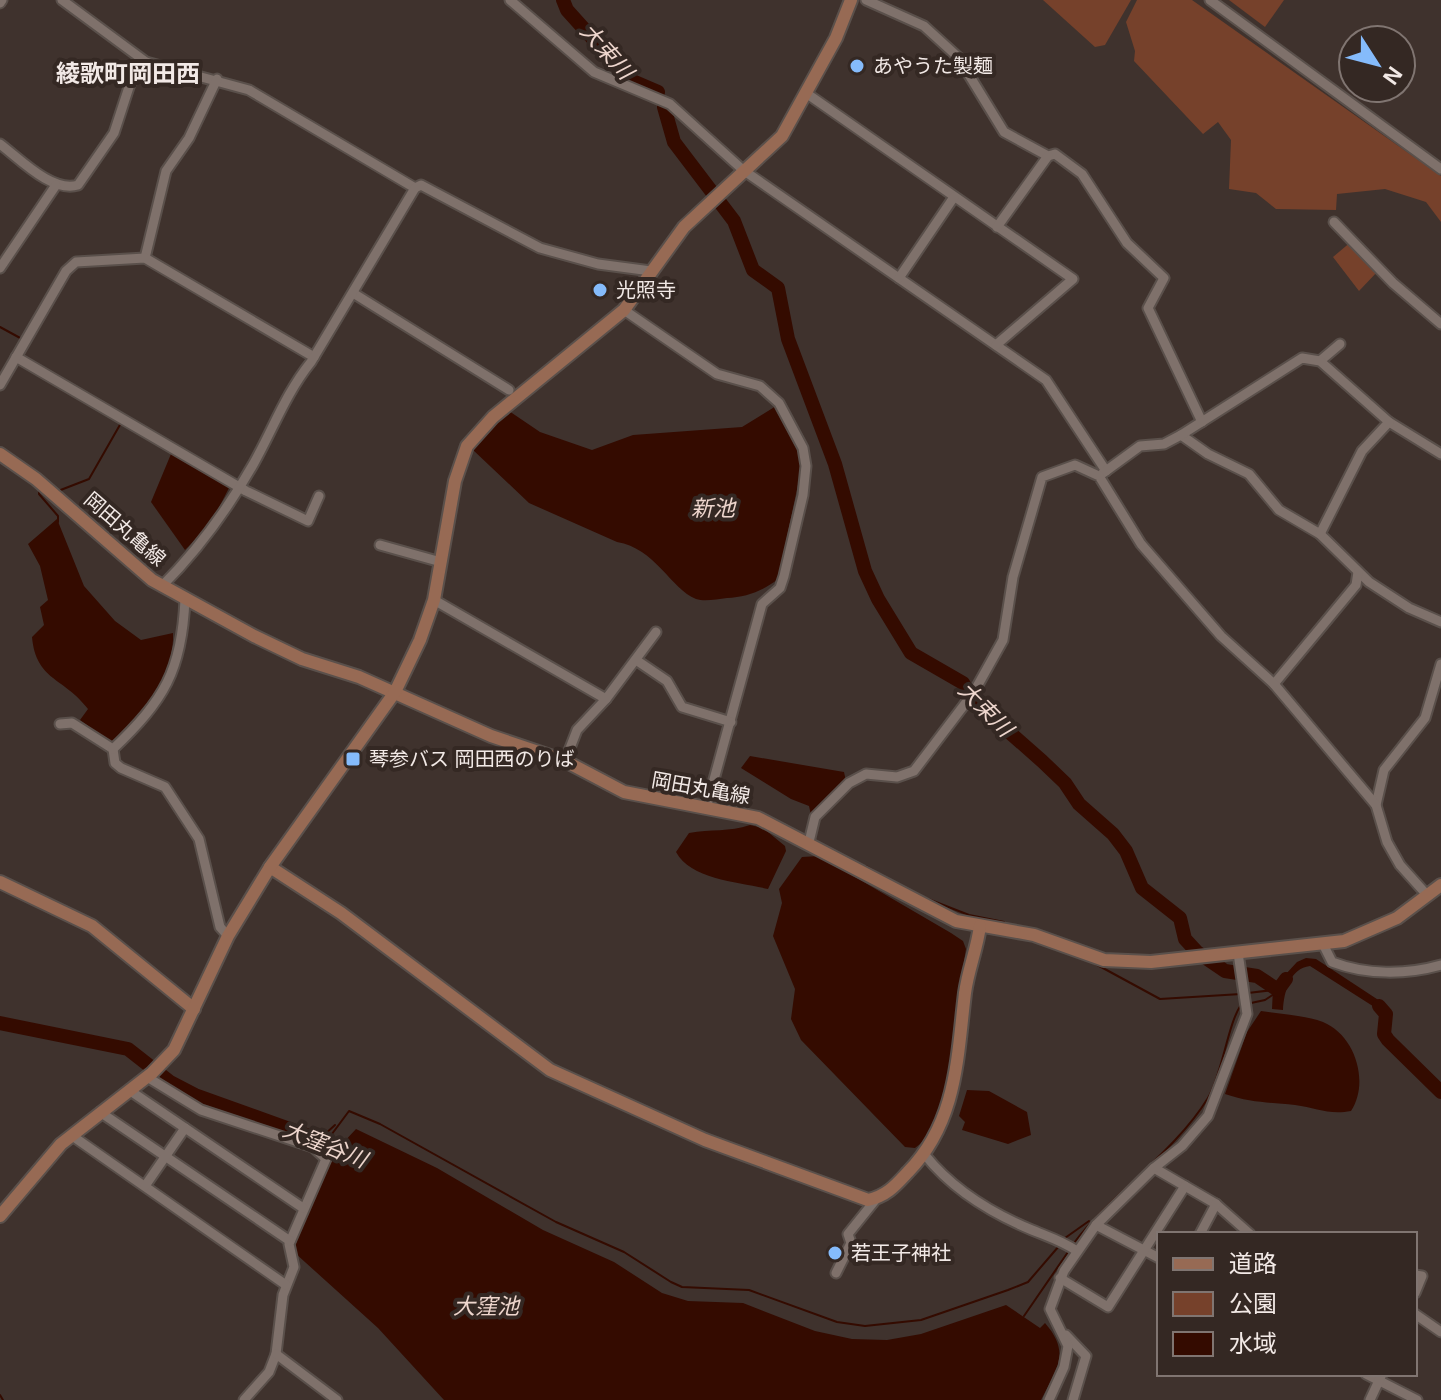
<svg xmlns="http://www.w3.org/2000/svg" width="1441" height="1400" viewBox="0 0 1441 1400" font-family="Helvetica,'Noto Sans JP',sans-serif">
  <rect width="100%" height="100%" fill="#3f322d"/>
  <!-- green -->
  <g fill="#76412b">
    <path d="M1043 0H1131L1105 45 1095 47Z"/>
    <path d="M1137 0H1192L1441 176V222L1426 202 1385 189 1337 194 1336 210 1276 209 1256 193 1229 189 1231 140 1218 122 1203 134 1134 61 1135 51 1126 22Z"/>
    <path d="M1229 0H1284L1265 27Z"/>
    <path d="M1352 241 1378 271 1359 291 1333 257Z"/>
  </g>
  <!-- water -->
  <g fill="#340b00">
    <path d="M776 406 801 455 800 475 778 579C763 591 746 597 727 598 717 599 705 602 696 599 671 589 655 548 617 542L529 503 472 449 509 411 540 432 592 450 633 435 742 427Z"/>
    <path d="M171 454 230 486 211 523 185 550 151 502Z"/>
    <path d="M57 519 84 586 115 621 141 640 173 633C175 673 144 722 110 742L80 720 88 709C64 677 36 681 32 637L44 625 40 607 48 600 40 566 28 544Z"/>
    <path d="M750 756 844 772 846 781 811 815 809 806 791 799 741 768Z"/>
    <path d="M750 825 763 828 785 846 786 851 768 889C740 882 691 880 676 852L689 833C711 829 729 832 750 825Z"/>
    <path d="M819 856 951 933 963 941 966 949C957 998 957 1119 915 1148L905 1147 801 1040 791 1019 795 989 773 936 782 903 779 889 802 857Z"/>
    <path d="M1306 958 1316 959 1386 1005 1390 1020 1383 1019 1379 1010 1310 966C1290 968 1284 992 1283 1010L1272 1009 1273 988 1297 962Z"/>
    <path d="M1261 1011C1281 1014 1304 1015 1323 1022 1355 1035 1370 1082 1351 1111 1329 1115 1316 1108 1295 1105 1269 1102 1251 1103 1225 1094L1247 1032Z"/>
    <path d="M967 1090 989 1091 1027 1112 1031 1135 1008 1144 962 1130 965 1122 959 1116Z"/>
    <path d="M356 1129 437 1168 543 1230 614 1262 662 1293 688 1301 743 1303 815 1331 852 1339 887 1340 921 1334 1006 1305 1040 1328 1045 1323C1071 1353 1057 1368 1041 1400H444L378 1328 295 1253 293 1243 332 1155 325 1149 332 1140 342 1144Z"/>
  </g>
  <g fill="none" stroke-linecap="round" stroke-linejoin="round">
    <!-- stream -->
    <g stroke="#340b00" stroke-width="2">
      <path d="M0 327 22 339"/>
      <path d="M40 487 39 494 58 516V522"/>
      <path d="M58 491 89 479 121 423 131 429"/>
      <path d="M866 866 885 877"/>
      <path d="M923 897 969 915 1004 922"/>
      <path d="M1090 961 1160 999 1241 994"/>
      <path d="M1248 993 1273 990"/>
      <path d="M1251 1003 1265 1000 1274 994"/>
      <path d="M325 1141 324 1135 335 1125"/>
      <path d="M326 1142 349 1111 380 1124 556 1222 624 1252 671 1282 682 1287 749 1290 837 1322 865 1326 921 1320 1008 1290 1028 1282 1059 1246"/>
      <path d="M1065 1238 1089 1221"/>
      <path d="M1074 1243C1113 1192 1175 1152 1208 1098 1222 1075 1228 1023 1241 1005"/>
      <path d="M1024 1316 1068 1252"/>
      <path d="M0 1395 3 1400"/>
    </g>
    <!-- river -->
    <g stroke="#340b00" stroke-width="14">
      <path d="M563 0 567 10 630 80 658 92"/>
      <path d="M664 107 674 142 734 221 753 270 778 288 788 339 835 464 865 571 878 599 911 653 963 683 973 700 1042 761 1065 783 1079 804 1113 834 1126 851 1142 888 1180 918 1185 939 1197 952 1225 971 1257 976 1278 990 1286 979"/>
      <path d="M1379 1006 1386 1014 1384 1034 1388 1040 1441 1092"/>
      <path d="M0 1023 128 1049 170 1082 195 1095 348 1150"/>
    </g>
    <defs>
      <g id="street">
        <path d="M62 0 146 62 249 90 415 188"/>
        <path d="M510 0 594 72 670 104 743 170 1046 380 1106 471"/>
        <path d="M866 0 924 26 958 57 1004 132 1048 156 1055 154 1082 174 1127 243 1164 278 1148 308 1202 422"/>
        <path d="M1210 0 1441 169"/>
        <path d="M0 3 2 0"/>
        <path d="M806 93 1073 279 996 345"/>
        <path d="M0 144C20 159 52 193 78 185L114 133 130 84 146 62"/>
        <path d="M1334 222 1393 283 1441 324"/>
        <path d="M997 227 1048 156"/>
        <path d="M145 258 166 171 189 138 217 79"/>
        <path d="M0 268 56 185"/>
        <path d="M899 278 954 197"/>
        <path d="M353 293 509 390"/>
        <path d="M624 310 717 374 760 386 779 403 803 448 806 466 803 495 784 576 780 588 762 604 707 805"/>
        <path d="M16 357 246 491 308 521 319 496"/>
        <path d="M1320 361 1340 344"/>
        <path d="M0 385 66 271 76 262 145 258 314 357"/>
        <path d="M1389 422 1441 454"/>
        <path d="M1181 435 1208 454 1249 474 1279 510 1320 534 1369 582 1409 608 1441 622"/>
        <path d="M1103 473 1140 446 1164 444 1181 435 1302 358 1320 361 1389 422 1362 451 1320 534"/>
        <path d="M380 545 441 562"/>
        <path d="M162 586C199 549 228 509 254 463 273 429 286 393 311 362L415 188 421 185 540 248 598 264 651 271"/>
        <path d="M434 600 606 699"/>
        <path d="M636 660 667 681 682 707 731 722"/>
        <path d="M1274 684 1356 585 1358 572"/>
        <path d="M60 724 72 723 113 749"/>
        <path d="M113 749 115 763 121 768 165 787 199 839 220 927 228 936"/>
        <path d="M113 749C164 700 182 671 185 599"/>
        <path d="M565 761 577 730 606 699 656 632"/>
        <path d="M1376 805 1384 770 1425 718 1441 664"/>
        <path d="M809 842 815 817 849 783 866 774 897 777 914 771 974 692 1003 640 1013 577 1042 477 1075 465 1099 476 1141 544 1221 636 1274 684 1376 805 1387 842 1400 865 1427 895"/>
        <path d="M1323 944 1332 962C1366 975 1406 975 1441 965"/>
        <path d="M147 1077 201 1110 313 1147 326 1159 289 1244 294 1267 283 1295 276 1354 269 1372 244 1400"/>
        <path d="M129 1090 303 1208"/>
        <path d="M100 1112 290 1241"/>
        <path d="M71 1135 286 1285"/>
        <path d="M925 1155C953 1190 991 1213 1032 1230 1049 1237 1062 1241 1077 1251"/>
        <path d="M1154 1168 1216 1204 1250 1234"/>
        <path d="M145 1186 185 1128"/>
        <path d="M1096 1225 1159 1258"/>
        <path d="M1200 1234 1216 1204"/>
        <path d="M836 1273 851 1243 848 1234 877 1198"/>
        <path d="M1415 1275 1422 1276 1415 1293"/>
        <path d="M1060 1278 1108 1307 1185 1186"/>
        <path d="M1415 1314 1441 1332"/>
        <path d="M1066 1335 1086 1356 1073 1400"/>
        <path d="M276 1354 337 1400"/>
        <path d="M1366 1374 1417 1400"/>
        <path d="M1049 1400 1064 1367 1068 1346 1050 1309 1064 1271 1096 1225 1154 1168 1182 1146 1208 1116 1247 1014 1238 953"/>
        <path d="M1370 1400 1382 1374"/>
      </g>
      <g id="secondary">
        <path d="M0 454 36 479 152 580 254 636 302 659 359 677 491 736 565 761 624 792 758 818 956 921 1034 935 1104 960 1151 962 1344 941 1397 918 1441 885"/>
        <path d="M270 867 341 913 550 1070 705 1140 868 1200C887 1196 896 1185 908 1172 957 1122 957 1059 965 993 968 970 977 949 980 926"/>
        <path d="M0 882 92 926 194 1009"/>
        <path d="M0 1216 61 1144 152 1073 174 1050 228 936 270 867 395 692 420 640 434 600 455 481 467 446 493 417 624 310 684 227 782 136 836 38 851 0"/>
      </g>
    </defs>
    <!-- street casing -->
    <use href="#street" stroke="#5a504b" stroke-width="13"/>
    <!-- secondary casing -->
    <use href="#secondary" stroke="#5a504b" stroke-width="16"/>
    <!-- street -->
    <use href="#street" stroke="#7f716b" stroke-width="9"/>
    <!-- secondary -->
    <use href="#secondary" stroke="#976a54" stroke-width="12"/>
  </g>
  <!-- markers -->
  <g fill="#85bbfb" stroke="#342823" stroke-width="3">
    <circle cx="857" cy="66" r="8"/>
    <circle cx="600" cy="290" r="8"/>
    <rect x="345" y="751" width="16" height="16" rx="4"/>
    <circle cx="835" cy="1253" r="8"/>
  </g>
  <g text-anchor="middle" stroke-width="8" stroke-linejoin="round" paint-order="stroke">
    <!-- poi labels -->
    <g font-size="20" fill="#f2e9e6" stroke="#342823" text-anchor="start">
      <text x="873" y="73">あやうた製麺</text>
      <text x="616" y="297">光照寺</text>
      <text x="369" y="766">琴参バス 岡田西のりば</text>
      <text x="851" y="1260">若王子神社</text>
    </g>
    <!-- street labels -->
    <g font-size="20" fill="#f2e9e6" stroke="#342823">
      <text transform="translate(125 529) rotate(41)" y="7">岡田丸亀線</text>
      <text transform="translate(701 788) rotate(10)" y="7">岡田丸亀線</text>
    </g>
    <!-- water labels -->
    <g font-size="22" font-style="italic" fill="#eed6cd" stroke="#342823">
      <text transform="translate(607 51) rotate(48)" y="8">大束川</text>
      <text x="713" y="516">新池</text>
      <text transform="translate(986 709) rotate(45)" y="8">大束川</text>
      <text transform="translate(325 1144) rotate(22)" y="8">大窪谷川</text>
      <text x="486" y="1314">大窪池</text>
    </g>
    <!-- quarter labels -->
    <g font-size="24" font-weight="bold" fill="#f2e9e6" stroke="#342823">
      <text x="128" y="82">綾歌町岡田西</text>
    </g>
  </g>
  <!-- legend -->
  <rect x="1157" y="1232" width="260" height="144" fill="#342823" stroke="#807571" stroke-width="2"/>
  <rect x="1173" y="1258" width="40" height="12" fill="#976a54" stroke="#807571" stroke-width="2"/>
  <text x="1229" y="1272" font-size="24" fill="#f2e9e6">道路</text>
  <rect x="1173" y="1292" width="40" height="24" fill="#76412b" stroke="#807571" stroke-width="2"/>
  <text x="1229" y="1312" font-size="24" fill="#f2e9e6">公園</text>
  <rect x="1173" y="1332" width="40" height="24" fill="#340b00" stroke="#807571" stroke-width="2"/>
  <text x="1229" y="1352" font-size="24" fill="#f2e9e6">水域</text>
  <!-- north arrow -->
  <g transform="translate(1377 64) rotate(126)"><circle r="38" fill="#342823" stroke="#807571" stroke-width="2"/>
  <path d="M0-6L14 30L0 20L-14 30Z" fill="#85bbfb"/>
  <text y="-12" font-size="22" font-weight="bold" text-anchor="middle" fill="#f2e9e6">N</text>
  </g>
</svg>
